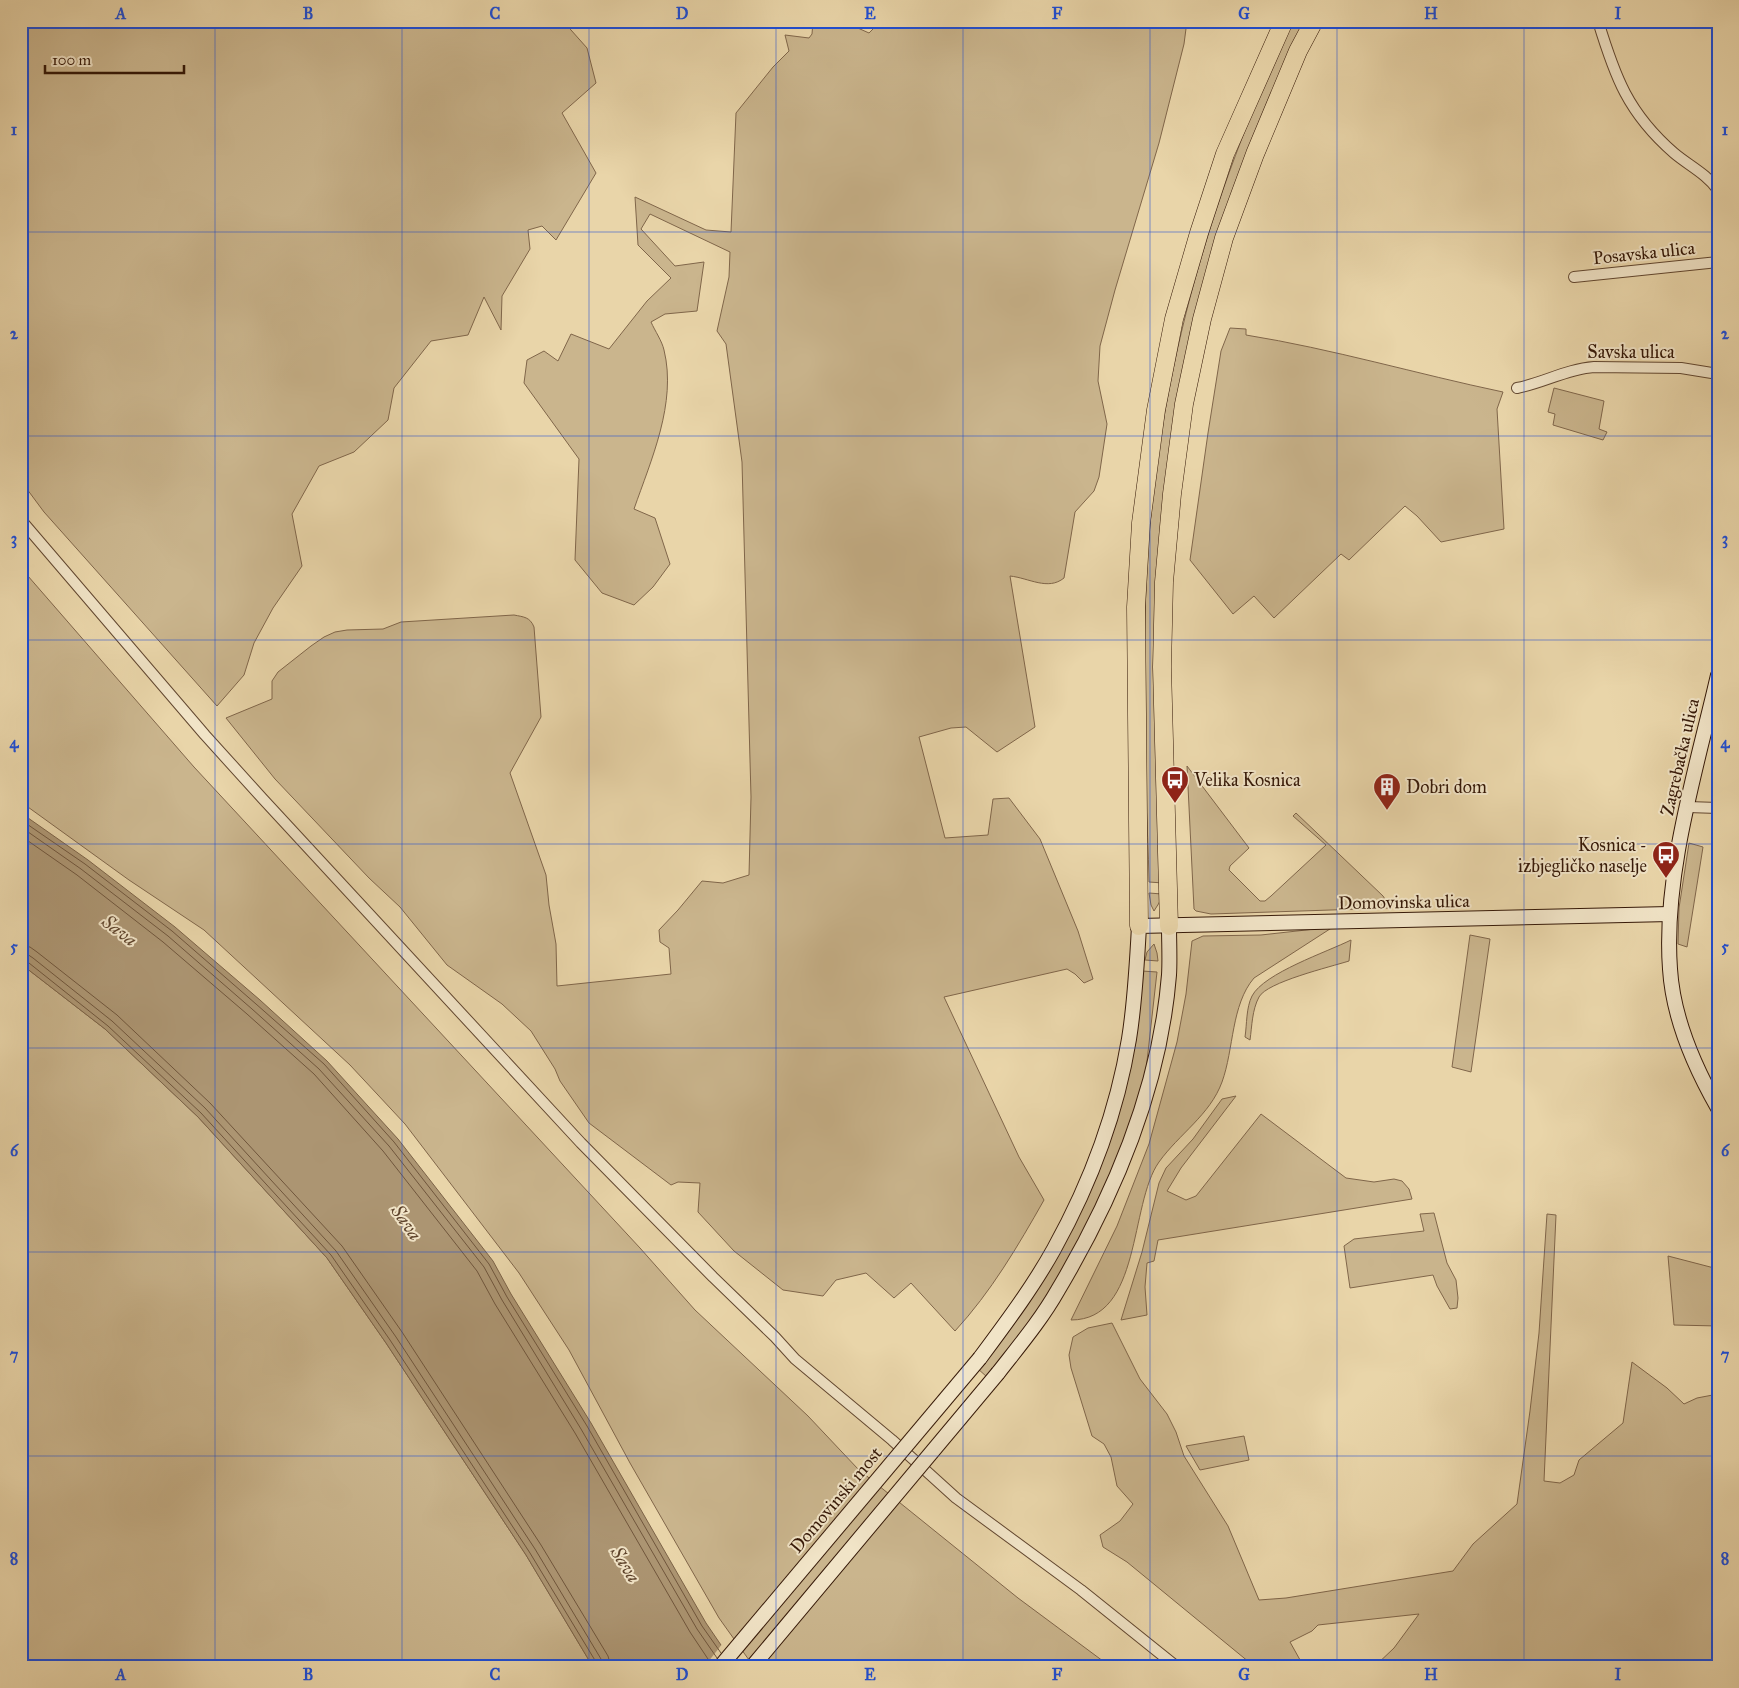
<svg xmlns="http://www.w3.org/2000/svg" width="1739" height="1688" viewBox="0 0 1739 1688" font-family="'IM FELL Great Primer',serif">
  <rect width="100%" height="100%" fill="#e9d5a9"/>
  <filter id="stains"><feTurbulence type="fractalNoise" baseFrequency=".004" numOctaves="4"/><feColorMatrix values="0 0 0 0 .2 0 0 0 0 .09 0 0 0 0 .02 0 0 0 .5 -.17"/></filter>
  <radialGradient id="worn" r=".72"><stop offset=".6" stop-color="#630" stop-opacity="0"/><stop offset="1" stop-color="#630" stop-opacity=".3"/></radialGradient>
  <!-- green -->
  <g fill="#cab58d" stroke="#80664a">
    <path d="M21 21H563L587 48 596 83 562 113 596 173 556 240 542 226 528 230 530 249 502 296 501 330 484 297 468 335 431 341 394 388 388 420 354 452 319 466 292 514 302 566 273 608 254 643 244 675 217 706 44 512 21 481Z"/>
    <path d="M813 21H842L869 33 881 21H1187L1184 44 1159 143 1115 290 1100 346 1098 381 1107 424 1099 477 1094 491 1075 512 1064 578C1048 591 1029 578 1010 576L1035 727 997 752 966 727 951 728 919 737 945 838 988 835 993 799 1009 798 1040 839 1078 931 1093 979 1084 983 1075 974 1067 969 944 997 1019 1157 1044 1200C1018 1246 991 1292 955 1331L911 1283 894 1298 866 1273 836 1280 823 1296 783 1290 734 1251 698 1212 700 1183 678 1182 671 1185 589 1123 560 1081 555 1069 531 1031 502 1004 447 965 400 907 369 878 275 779 226 718 272 699V681L278 672 311 646 324 637 335 632 347 630 383 629 401 622 514 615C524 617 530 617 534 627L541 717 510 773 546 875 549 905 556 944 557 986 671 974 669 948 660 942 659 930 678 910 702 881 723 883 749 875 751 797 742 462 726 344 717 331 729 277 730 252 650 214 641 229 675 266 704 262 697 311 665 314 651 322C655 331 662 341 664 350 677 403 651 460 634 509L655 518 670 564 653 587 634 605 602 593 575 560 579 459 524 383 527 360 544 351 558 361 571 334 609 349 647 301 671 278 638 245 635 197 706 230 731 232 736 113 773 67 789 51 785 35 809 38 812 34Z"/>
    <path d="M1293 21H1305L1266 107 1171 447 1163 883 1149 882C1148 823 1143 764 1143 705 1143 665 1145 625 1146 585 1154 389 1208 197 1293 21Z"/>
    <path d="M1230 328 1246 329V335C1333 349 1417 374 1503 392L1497 409 1504 529 1441 542 1417 516 1405 506 1349 560 1341 554 1274 618 1254 596 1233 614 1190 560 1208 433 1221 351Z"/>
    <path d="M1554 388 1604 401 1599 429 1607 432 1603 440 1553 425 1555 414 1548 412Z"/>
    <path d="M21 568 194 767 640 1248 695 1310 808 1416 858 1469 1018 1598 1111 1667H754L719 1618 630 1463 569 1350 519 1273 405 1124 350 1065 204 930 129 880 21 802Z"/>
    <path d="M1187 766 1249 848 1230 866 1229 870 1260 901H1265L1271 896 1326 845 1293 816 1296 813 1383 896 1391 908 1211 914 1196 911 1194 909Z"/>
    <path d="M1689 843 1703 847 1687 947 1678 944 1679 908Z"/>
    <path d="M1149 893 1162 894 1159 903 1154 911 1151 905Z"/>
    <path d="M1333 927 1254 978C1231 1005 1234 1049 1222 1082 1210 1115 1179 1134 1159 1162 1129 1204 1142 1320 1071 1320L1117 1226 1149 1144 1177 1042 1186 994 1192 941 1203 936 1261 935Z"/>
    <path d="M1470 935 1490 939 1471 1072 1452 1067Z"/>
    <path d="M1351 940 1349 961C1330 967 1267 982 1259 997 1252 1010 1252 1026 1250 1040L1245 1037C1247 1024 1246 1008 1252 996 1264 973 1327 952 1351 940Z"/>
    <path d="M1154 944 1157 953 1158 961 1145 960 1147 952Z"/>
    <path d="M21 964 105 1029 198 1117 327 1258 386 1343 526 1555 593 1667H21Z"/>
    <path d="M1142 971 1157 972 1146 1070 1136 1107 1120 1153 1079 1245 1033 1319 987 1377 977 1368 1090 1188Z"/>
    <path d="M1236 1096 1181 1168 1167 1191 1186 1200 1196 1196 1261 1114 1346 1178 1374 1182 1394 1179 1402 1181 1409 1189 1412 1199 1158 1240 1154 1261 1147 1263 1145 1287 1147 1315 1121 1320 1142 1252 1159 1183 1166 1168 1193 1139 1222 1099Z"/>
    <path d="M1434 1213 1447 1263 1456 1280 1458 1298 1457 1308 1450 1309 1437 1286 1433 1275 1350 1288 1344 1246 1354 1239 1424 1231 1420 1214Z"/>
    <path d="M1547 1214 1556 1215 1544 1481 1560 1483 1574 1475 1579 1460 1623 1423 1632 1362 1667 1388 1684 1404 1697 1398 1718 1394V1667H1374L1394 1648 1419 1614 1318 1625 1312 1631 1290 1642 1304 1667H1255L1127 1562 1103 1547 1100 1535 1120 1521 1133 1504 1117 1486 1111 1457 1104 1444 1092 1436 1071 1368 1069 1355 1073 1337 1088 1328 1112 1323 1140 1379 1167 1414 1176 1432 1184 1456 1228 1526 1259 1600 1286 1598 1453 1571 1473 1544 1517 1504 1530 1411 1539 1333Z"/>
    <path d="M1668 1256 1718 1269V1326L1674 1325Z"/>
    <path d="M1244 1436 1249 1460 1200 1470 1186 1446Z"/>
  </g>
  <!-- water -->
  <path fill="#ac9572" stroke="#7c6347" d="M21 813 88 860 175 927 260 1000 327 1061 398 1139 493 1261 511 1294 591 1423 706 1623 736 1667H593L526 1555 386 1343 327 1258 198 1117 105 1029 21 964Z"/>
  <!-- pier -->
  <path fill="#e9d5a9" d="M723 1643 739 1667H704Z"/>
  <g fill="none" stroke-linecap="round" stroke-linejoin="round">
    <!-- shore -->
    <g stroke="#70563c" stroke-width="1">
      <path d="M21 820 85 864 172 931 256 1004 324 1064 394 1142 489 1264 507 1297 587 1426 702 1626 721 1653"/>
      <path d="M21 827 81 869 168 936 252 1009 319 1069 389 1146 484 1267 502 1300 581 1429 697 1629 717 1658"/>
      <path d="M21 836 77 875 163 942 247 1014 314 1074 383 1151 477 1271 495 1304 575 1433 690 1632 712 1665"/>
      <path d="M21 946 30 947 37 952 117 1015 210 1103 342 1246 402 1332 541 1545 608 1656 611 1667"/>
      <path d="M21 954H27L33 958 112 1021 205 1108 336 1251 396 1337 535 1549 601 1659 603 1667"/>
      <path d="M21 960 29 963 108 1026 201 1113 331 1255 390 1340 530 1553 596 1662 597 1667"/>
    </g>
    <defs>
      <g id="street">
        <path d="M1598 21C1615 77 1628 113 1674 153 1688 165 1707 174 1718 190"/>
        <path d="M1574 277 1718 262"/>
        <path d="M1517 388C1543 383 1567 369 1594 367L1681 368 1718 374"/>
        <path d="M21 520 205 735 262 798 581 1143 713 1277 775 1337 795 1359 892 1440 956 1498 1081 1590 1177 1667"/>
        <path d="M1688 807 1718 808"/>
      </g>
      <g id="secondary">
        <path d="M1718 675C1697 767 1663 874 1670 969 1673 1018 1694 1066 1718 1108"/>
        <path d="M980 1358C1006 1323 1033 1287 1054 1249 1090 1184 1117 1112 1129 1039 1135 1002 1137 964 1139 926L1670 914"/>
        <path d="M998 1373C1019 1346 1041 1320 1058 1290 1114 1196 1160 1086 1169 975 1170 959 1169 942 1169 926"/>
      </g>
      <g id="highway">
        <path d="M1139 926 1136 607 1141 523 1156 410 1174 319 1199 233 1225 154 1284 21"/>
        <path d="M1169 926 1162 667 1164 582 1172 494 1184 404 1202 319 1224 238 1255 154 1298 51 1314 21"/>
      </g>
    </defs>
    <!-- street casing -->
    <use href="#street" stroke="#624730" stroke-width="12"/>
    <!-- secondary casing -->
    <use href="#secondary" stroke="#351807" stroke-width="16"/>
    <!-- highway casing -->
    <use href="#highway" stroke="#351807" stroke-width="19"/>
    <!-- street -->
    <use href="#street" stroke="#f1e4c7" stroke-width="10"/>
    <!-- secondary -->
    <use href="#secondary" stroke="#f1e4c7" stroke-width="14"/>
    <!-- highway -->
    <use href="#highway" stroke="#e9d5a9" stroke-width="18"/>
    <defs>
      <g id="secondary-bridge">
        <path d="M720 1667 980 1358"/>
        <path d="M752 1667 998 1373"/>
      </g>
    </defs>
    <!-- secondary-bridge casing -->
    <use href="#secondary-bridge" stroke="#351807" stroke-width="16" stroke-linecap="butt"/>
    <!-- secondary-bridge -->
    <use href="#secondary-bridge" stroke="#f1e4c7" stroke-width="14"/>
  </g>
  <!-- grid -->
  <path fill="none" stroke="#1d4ed8" stroke-width="1" stroke-opacity="0.55" d="M215 21V1667M402 21V1667M589 21V1667M776 21V1667M963 21V1667M1150 21V1667M1337 21V1667M1524 21V1667M21 232H1718M21 436H1718M21 640H1718M21 844H1718M21 1048H1718M21 1252H1718M21 1456H1718"/>
  <!-- icons -->
  <defs>
    <symbol id="bus-pin" viewBox="-11 -11 22 30"><path d="M0 17L-7.5 6A9.5 9.5 0 1 1 7.5 6Z" fill="#8f2418" stroke="#f1e4c7"/><path d="M-5-6H5V4H4V6H2V4H-2V6H-4V4H-5ZM-3.5-4V0h7V-4ZM-3.5 1.2v1.5H-2V1.2ZM2 1.2v1.5H3.5V1.2Z" fill="#fff"/></symbol>
    <symbol id="building-pin" viewBox="-11 -11 22 30"><path d="M0 17L-7.5 6A9.5 9.5 0 1 1 7.5 6Z" fill="#8f2418" stroke="#f1e4c7"/><path d="M-4-6H4V6H1V3H-1V6H-4ZM-2.5-4.3h1.7v1.8h-1.7ZM.8-4.3h1.7v1.8H.8ZM-2.5-1h1.7V.8h-1.7ZM.8-1h1.7V.8H.8Z" fill="#fff"/></symbol>
  </defs>
  <g fill-rule="evenodd">
    <use href="#bus-pin" x="1159" y="764" width="32" height="43"/>
    <use href="#building-pin" x="1371" y="771" width="32" height="43"/>
    <use href="#bus-pin" x="1650" y="839" width="32" height="43"/>
  </g>
  <g text-anchor="middle" stroke-width="4" stroke-linejoin="round" paint-order="stroke">
    <!-- street labels -->
    <g font-size="18" fill="#351807" stroke="#f1e4c7">
      <text transform="translate(1644 253) rotate(-6)" y="6">Posavska ulica</text>
      <text x="1631" y="358">Savska ulica</text>
      <text transform="translate(1680 757) rotate(-77)" y="6">Zagrebačka ulica</text>
      <text transform="translate(1404 902) rotate(-1)" y="6">Domovinska ulica</text>
      <text transform="translate(836 1500) rotate(-50)" y="6">Domovinski most</text>
    </g>
    <!-- poi labels -->
    <g font-size="18" fill="#351807" stroke="#f1e4c7" text-anchor="start">
      <text x="1194" y="786">Velika Kosnica</text>
      <text x="1406" y="793">Dobri dom</text>
      <text x="1647" y="851" text-anchor="end">Kosnica -<tspan x="1647" dy="21">izbjegličko naselje</tspan></text>
    </g>
    <!-- water labels -->
    <g font-size="19" font-style="italic" fill="#5f442c" stroke="#f1e4c7">
      <text transform="translate(120 930) rotate(37)" y="7">Sava</text>
      <text transform="translate(407 1222) rotate(55)" y="7">Sava</text>
      <text transform="translate(626 1564) rotate(58)" y="7">Sava</text>
    </g>
  </g>
  <!-- margin -->
  <rect width="1739" height="1688" fill="none" stroke="#e9d5a9" stroke-width="55"/>
  <!-- scale -->
  <path d="M45 65v8h139v-8" fill="none" stroke="#351807" stroke-width="2.5"/>
  <text x="52" y="65" font-size="15" fill="#351807" stroke="#f1e4c7" stroke-width="4" paint-order="stroke">100 m</text>
  <rect x="28" y="28" width="1684" height="1632" fill="none" stroke="#1d4ed8" stroke-width="2"/>
  <g font-size="16" text-anchor="middle" font-weight="bold" fill="#1d4ed8">
    <text x="121" y="19">A</text>
    <text x="308" y="19">B</text>
    <text x="495" y="19">C</text>
    <text x="682" y="19">D</text>
    <text x="870" y="19">E</text>
    <text x="1057" y="19">F</text>
    <text x="1244" y="19">G</text>
    <text x="1431" y="19">H</text>
    <text x="1618" y="19">I</text>
    <text x="14" y="135">1</text>
    <text x="1725" y="135">1</text>
    <text x="14" y="339">2</text>
    <text x="1725" y="339">2</text>
    <text x="14" y="544">3</text>
    <text x="1725" y="544">3</text>
    <text x="14" y="748">4</text>
    <text x="1725" y="748">4</text>
    <text x="14" y="952">5</text>
    <text x="1725" y="952">5</text>
    <text x="14" y="1156">6</text>
    <text x="1725" y="1156">6</text>
    <text x="14" y="1360">7</text>
    <text x="1725" y="1360">7</text>
    <text x="14" y="1564">8</text>
    <text x="1725" y="1564">8</text>
    <text x="121" y="1680">A</text>
    <text x="308" y="1680">B</text>
    <text x="495" y="1680">C</text>
    <text x="682" y="1680">D</text>
    <text x="870" y="1680">E</text>
    <text x="1057" y="1680">F</text>
    <text x="1244" y="1680">G</text>
    <text x="1431" y="1680">H</text>
    <text x="1618" y="1680">I</text>
  </g>
  <rect width="100%" height="100%" filter="url(#stains)"/>
  <rect width="100%" height="100%" fill="url(#worn)"/>
</svg>
